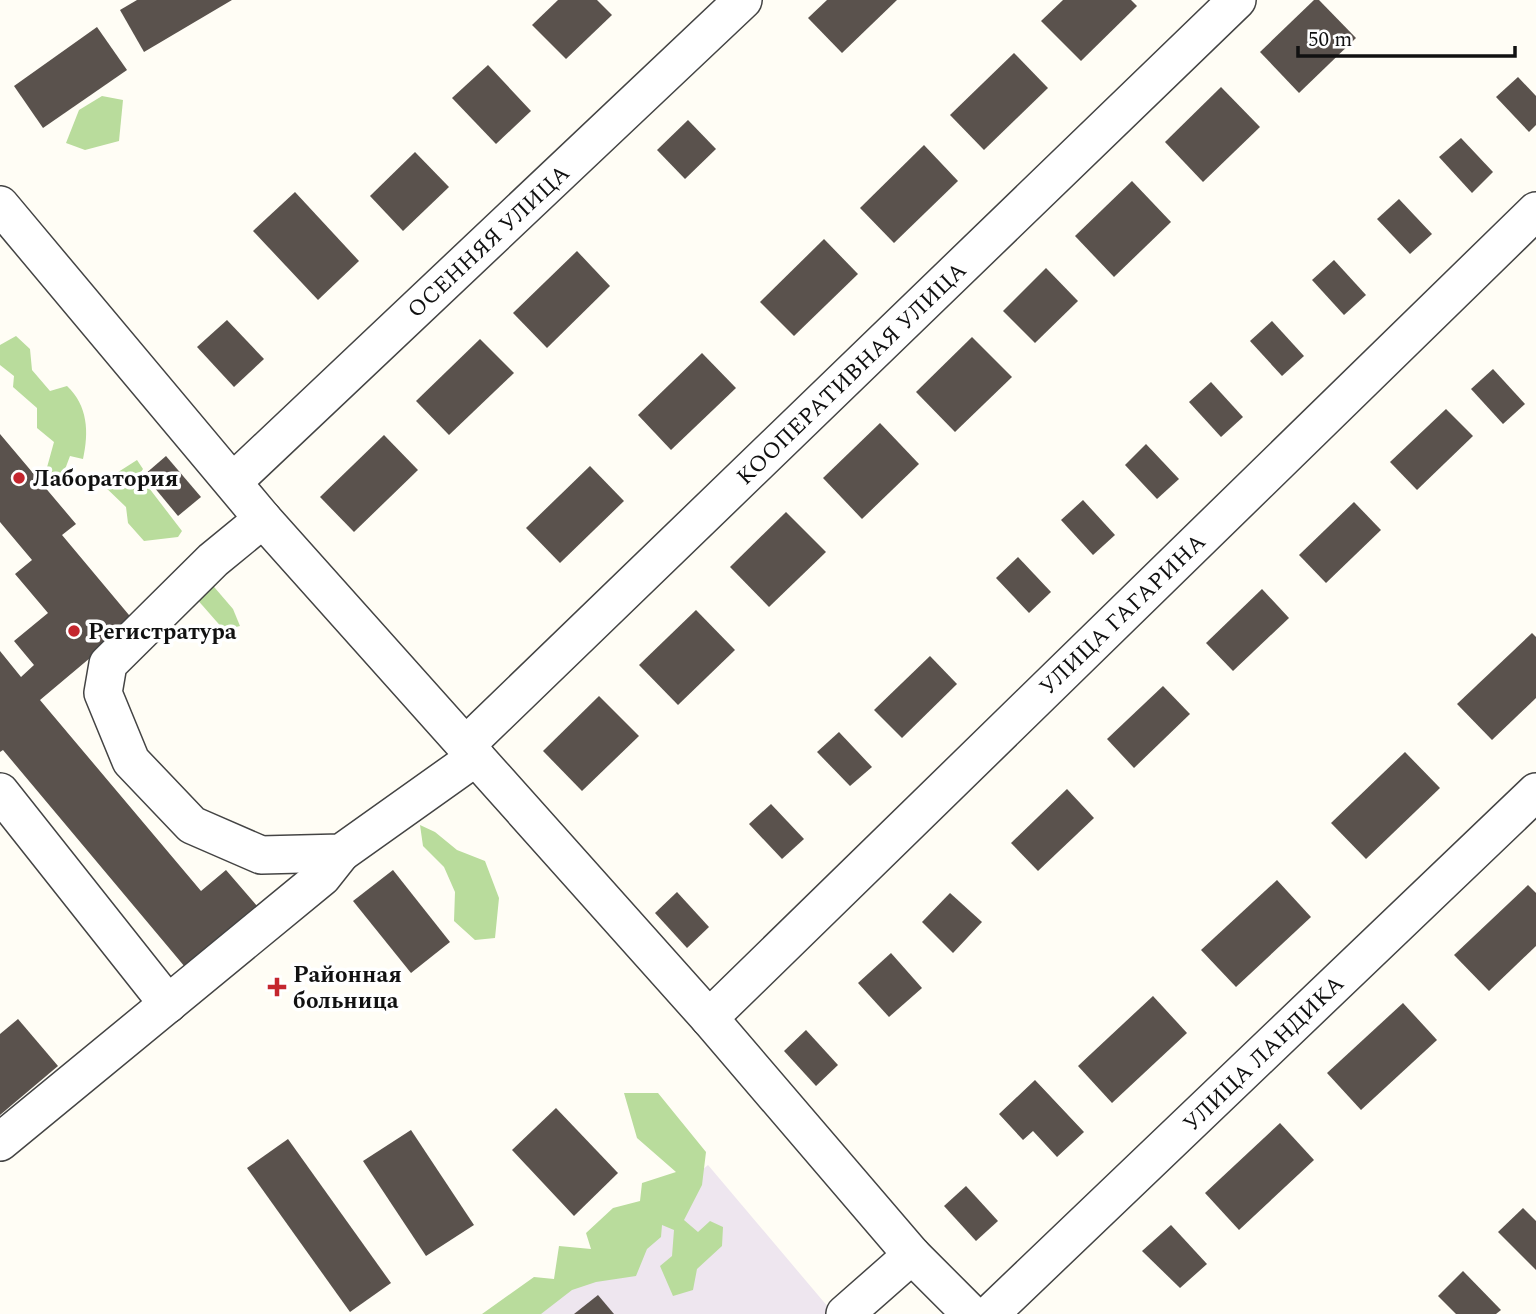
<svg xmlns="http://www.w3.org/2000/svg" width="1536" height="1314" viewBox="0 0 1536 1314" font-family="Spectral,serif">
  <rect width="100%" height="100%" fill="#fffdf5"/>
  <!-- industrial -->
  <path fill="#eee6ef" d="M708 1165 834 1314H531Z"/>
  <!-- forest -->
  <g fill="#b9dc9c">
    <path d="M102 96 123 100 119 141 85 150 66 143 79 110Z"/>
    <path d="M16 336 30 349 32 370 50 391 67 386C88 406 89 432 83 459L70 456 58 488 46 471 54 442 37 428V408L13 387 14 376 0 365V345Z"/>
    <path d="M137 460 143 469 139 475 182 531 178 537 144 541 128 523 126 507 101 483Z"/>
    <path d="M209 581 233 609 240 626 224 630 195 597Z"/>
    <path d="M420 825 435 832 457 850 485 861 499 898 495 938 475 940 454 921 455 892 444 867 423 846Z"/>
    <path d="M624 1093H658L706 1152 702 1185 684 1220 698 1232 710 1221 723 1227 722 1246 697 1269 693 1290 673 1296 660 1266 672 1256 674 1230 662 1225 661 1237 647 1249 636 1276 596 1282 572 1290 541 1314H482L534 1277 554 1279 559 1246 591 1249 586 1233 613 1208 640 1201 642 1183 676 1172 637 1138Z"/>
  </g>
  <!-- building -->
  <g fill="#5a524d">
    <path d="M137 0H232L144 52 120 10Z"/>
    <path d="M558 0H597L612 15 566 59 532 25Z"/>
    <path d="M827 0H897L842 53 808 18Z"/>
    <path d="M1063 0H1131L1137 6 1081 61 1041 21Z"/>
    <path d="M1314 0H1319L1356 38 1299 93 1260 52Z"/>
    <path d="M97 27 127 70 43 128 14 86Z"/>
    <path d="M1014 53 1048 88 984 150 950 115Z"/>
    <path d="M488 65 531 111 496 144 452 98Z"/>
    <path d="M1518 77 1536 96V125L1529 132 1496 97Z"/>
    <path d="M1221 87 1260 127 1203 182 1165 142Z"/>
    <path d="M688 120 716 149 685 179 657 150Z"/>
    <path d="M1461 138 1493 172 1472 193 1439 157Z"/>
    <path d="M924 145 958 181 894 243 860 208Z"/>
    <path d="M415 152 449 187 403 231 370 196Z"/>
    <path d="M1132 181 1171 222 1114 277 1075 236Z"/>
    <path d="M295 192 359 261 318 300 253 231Z"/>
    <path d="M1399 199 1432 234 1410 254 1377 219Z"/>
    <path d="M824 239 858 274 794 336 760 302Z"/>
    <path d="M577 251 610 286 547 348 513 313Z"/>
    <path d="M1334 260 1366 295 1344 315 1312 280Z"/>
    <path d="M1046 268 1078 301 1035 343 1003 311Z"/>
    <path d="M227 320 264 359 234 387 197 347Z"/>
    <path d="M1272 321 1304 356 1282 376 1250 341Z"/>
    <path d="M972 337 1012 377 955 432 916 392Z"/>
    <path d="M480 339 514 373 449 435 416 401Z"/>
    <path d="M702 353 736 388 671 450 638 415Z"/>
    <path d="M1493 369 1525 404 1503 424 1471 389Z"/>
    <path d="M1211 382 1243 417 1221 437 1189 402Z"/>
    <path d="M1446 409 1473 436 1417 490 1390 462Z"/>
    <path d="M880 423 919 464 862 519 823 478Z"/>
    <path d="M0 434 76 524 62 535 134 621 40 700 201 891 226 870 258 907 185 967 3 750 0 752V651L21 677 34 665 14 641 48 613 15 574 32 560 0 522Z"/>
    <path d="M384 435 418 470 354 532 320 497Z"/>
    <path d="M1146 444 1179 479 1157 499 1125 465Z"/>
    <path d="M166 456 201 497 178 516 144 475Z"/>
    <path d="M590 466 624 501 560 563 526 528Z"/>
    <path d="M1083 500 1115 535 1093 555 1061 520Z"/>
    <path d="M1354 502 1381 530 1326 583 1299 555Z"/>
    <path d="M786 512 826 552 769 607 730 567Z"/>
    <path d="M1018 557 1051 592 1029 613 996 578Z"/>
    <path d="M1262 589 1289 618 1233 671 1206 643Z"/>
    <path d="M696 610 735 650 678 705 639 665Z"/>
    <path d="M1532 633 1536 637V698L1492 740 1457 704Z"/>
    <path d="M930 656 957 684 902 738 874 710Z"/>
    <path d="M1163 686 1190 714 1134 768 1107 739Z"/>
    <path d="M599 696 639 736 582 791 543 751Z"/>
    <path d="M839 732 872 767 850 786 817 752Z"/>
    <path d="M1405 752 1440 788 1366 859 1331 823Z"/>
    <path d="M1067 789 1094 818 1038 871 1011 843Z"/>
    <path d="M771 804 804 839 782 859 749 824Z"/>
    <path d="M393 870 450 942 411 973 353 901Z"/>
    <path d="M1277 880 1311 917 1236 987 1201 950Z"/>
    <path d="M1528 885 1536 893V946L1489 991 1454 955Z"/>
    <path d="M677 892 709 927 687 948 655 913Z"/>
    <path d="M950 893 982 922 953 953 922 922Z"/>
    <path d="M891 953 922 988 889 1017 858 983Z"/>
    <path d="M1153 996 1187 1033 1112 1103 1078 1066Z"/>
    <path d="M1403 1003 1437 1040 1361 1110 1327 1073Z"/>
    <path d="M18 1019 58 1066 0 1115V1034Z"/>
    <path d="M806 1030 838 1065 816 1086 784 1051Z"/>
    <path d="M1035 1080 1084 1132 1057 1157 1033 1131 1023 1140 999 1114Z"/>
    <path d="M556 1108 618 1173 574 1216 512 1150Z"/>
    <path d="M1280 1123 1314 1160 1239 1230 1205 1193Z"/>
    <path d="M411 1130 474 1225 426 1256 363 1161Z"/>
    <path d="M288 1139 391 1283 350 1312 247 1168Z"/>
    <path d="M966 1186 998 1221 976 1241 944 1206Z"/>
    <path d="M1523 1208 1536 1221V1270L1498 1232Z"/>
    <path d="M1171 1225 1207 1264 1180 1288 1142 1251Z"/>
    <path d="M1463 1271 1501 1310 1496 1314H1456L1438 1296Z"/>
    <path d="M598 1295 614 1314H574Z"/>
  </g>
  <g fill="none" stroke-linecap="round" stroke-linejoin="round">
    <defs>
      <g id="minor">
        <path d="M0 205 263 519 709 1018 912 1255 971 1314"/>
        <path d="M233 482 743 0"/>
        <path d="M263 519 213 560 108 664 103 693 131 761 192 825 261 855 341 853 476 757"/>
        <path d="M466 745 1237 0"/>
        <path d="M0 792 168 1004"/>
        <path d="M709 1018 1536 211"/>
        <path d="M0 1142 322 877 341 853"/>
        <path d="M845 1314 912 1255"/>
        <path d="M990 1314 1536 792"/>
      </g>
    </defs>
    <!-- minor casing -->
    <use href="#minor" stroke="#444" stroke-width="40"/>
    <!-- minor -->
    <use href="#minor" stroke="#fff" stroke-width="37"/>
  </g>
  <!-- markers -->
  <g fill="#c4262e" stroke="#fff" stroke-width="2.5">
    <circle cx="19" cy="478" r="7"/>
    <circle cx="74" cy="631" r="7"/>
    <path d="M273.5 976.5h7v7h7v7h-7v7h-7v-7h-7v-7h7z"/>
  </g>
  <g text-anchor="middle" stroke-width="7" stroke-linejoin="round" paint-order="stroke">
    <!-- street labels -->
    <g font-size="23" fill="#111" stroke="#fff">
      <text transform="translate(488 241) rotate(-43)" y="8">ОСЕННЯЯ УЛИЦА</text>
      <text transform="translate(851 373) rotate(-44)" y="8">КООПЕРАТИВНАЯ УЛИЦА</text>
      <text transform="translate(1122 614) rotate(-44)" y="8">УЛИЦА ГАГАРИНА</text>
      <text transform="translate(1263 1053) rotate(-44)" y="8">УЛИЦА ЛАНДИКА</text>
    </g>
    <!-- poi labels -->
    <g font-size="23" font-weight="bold" fill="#111" stroke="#fff" text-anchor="start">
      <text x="33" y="486">Лаборатория</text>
      <text x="88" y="639">Регистратура</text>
      <text x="293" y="982">Районная<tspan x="293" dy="26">больница</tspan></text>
    </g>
  </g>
  <!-- scale -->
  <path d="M1298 46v10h217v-10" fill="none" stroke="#111111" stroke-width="3.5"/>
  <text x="1308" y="46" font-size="21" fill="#111111" stroke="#ffffff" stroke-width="5" paint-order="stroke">50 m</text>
</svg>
